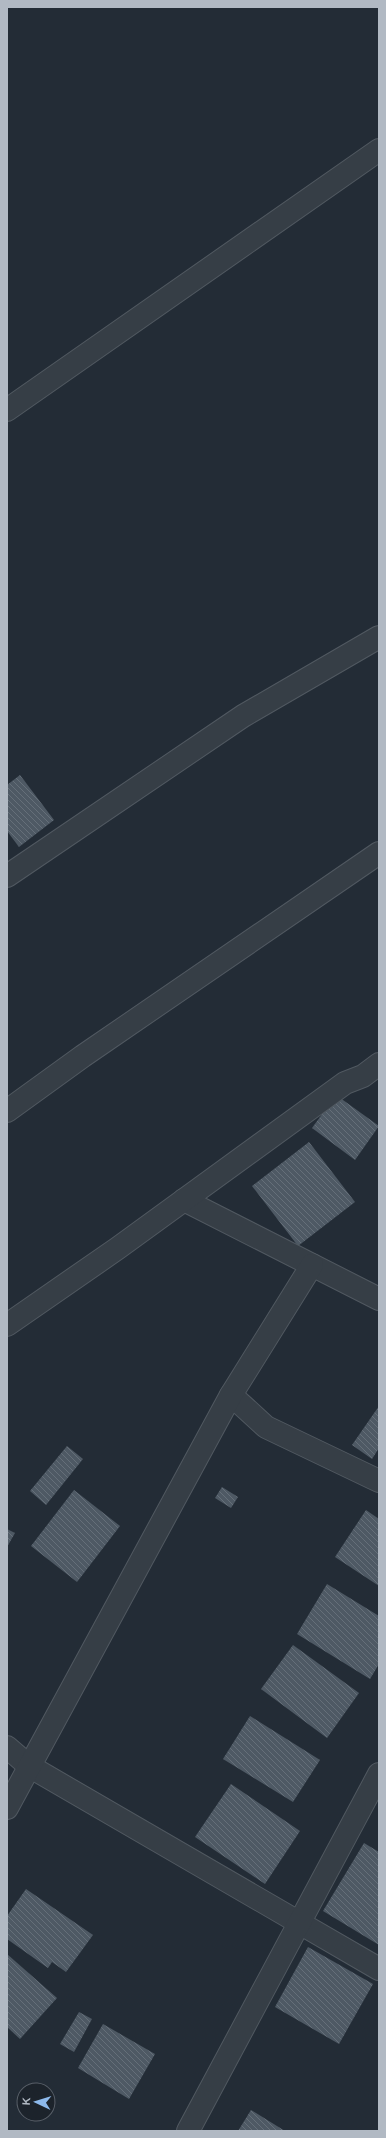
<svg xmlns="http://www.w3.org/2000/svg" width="386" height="2138" viewBox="0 0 386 2138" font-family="Helvetica,sans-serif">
  <defs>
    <pattern id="building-back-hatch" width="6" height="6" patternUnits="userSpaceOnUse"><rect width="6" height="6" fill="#4e5964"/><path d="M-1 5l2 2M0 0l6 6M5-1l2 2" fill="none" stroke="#656f79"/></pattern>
  </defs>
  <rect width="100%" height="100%" fill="#232c36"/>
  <!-- building -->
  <g fill="url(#building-back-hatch)">
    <path d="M20 775 54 820 19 847 7 831V785Z"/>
    <path d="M336 1095 379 1126 355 1160 312 1128Z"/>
    <path d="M309 1142 355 1202 298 1246 252 1186Z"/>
    <path d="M379 1406V1448L372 1459 352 1445Z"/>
    <path d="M67 1446 83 1459 46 1505 30 1491Z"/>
    <path d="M222 1487 238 1497 231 1508 215 1498Z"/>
    <path d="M74 1490 120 1526 77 1582 31 1546Z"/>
    <path d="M366 1510 379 1519V1586L335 1557Z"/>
    <path d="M7 1529 15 1533 7 1547Z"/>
    <path d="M327 1584 379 1616V1664L370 1679 297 1634Z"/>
    <path d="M293 1645 359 1693 327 1738 261 1689Z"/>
    <path d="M250 1716 320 1760 293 1802 223 1759Z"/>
    <path d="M231 1784 300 1831 265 1884 195 1837Z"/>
    <path d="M364 1843 379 1852V1945L323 1911Z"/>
    <path d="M26 1889 93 1935 66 1972 52 1962 48 1968 7 1939V1916Z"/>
    <path d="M308 1947 373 1984 339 2044 275 2007Z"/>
    <path d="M7 1954 57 1998 20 2039 7 2027Z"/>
    <path d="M79 2012 92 2019 74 2052 60 2044Z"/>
    <path d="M103 2024 155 2054 129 2099 78 2068Z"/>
    <path d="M251 2110 285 2131H238Z"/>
  </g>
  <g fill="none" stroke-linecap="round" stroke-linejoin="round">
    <defs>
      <g id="minor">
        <path d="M7 410 379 150"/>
        <path d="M7 876 243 716 379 637"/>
        <path d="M7 1111 83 1056 379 853"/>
        <path d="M184 1200 379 1299"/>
        <path d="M7 1325 118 1248 345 1083 363 1076 379 1064"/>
        <path d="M231 1395 266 1427 379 1481"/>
        <path d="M7 1747 29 1766 379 1969"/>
        <path d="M7 1808 231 1395 312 1265"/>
        <path d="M188 2131 379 1774"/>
      </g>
    </defs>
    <!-- minor casing -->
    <use href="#minor" stroke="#515961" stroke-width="24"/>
    <!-- minor -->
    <use href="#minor" stroke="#363e46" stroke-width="22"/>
  </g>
  <!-- border -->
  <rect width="386" height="2138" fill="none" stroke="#b1b9c3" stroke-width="16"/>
  <!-- north arrow -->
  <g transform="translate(36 2102) rotate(274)"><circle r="19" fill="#1c232b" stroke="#585f68"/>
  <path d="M0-3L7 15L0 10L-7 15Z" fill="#8db9eb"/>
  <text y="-6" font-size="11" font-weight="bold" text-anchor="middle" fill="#b1b9c3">K</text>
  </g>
</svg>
